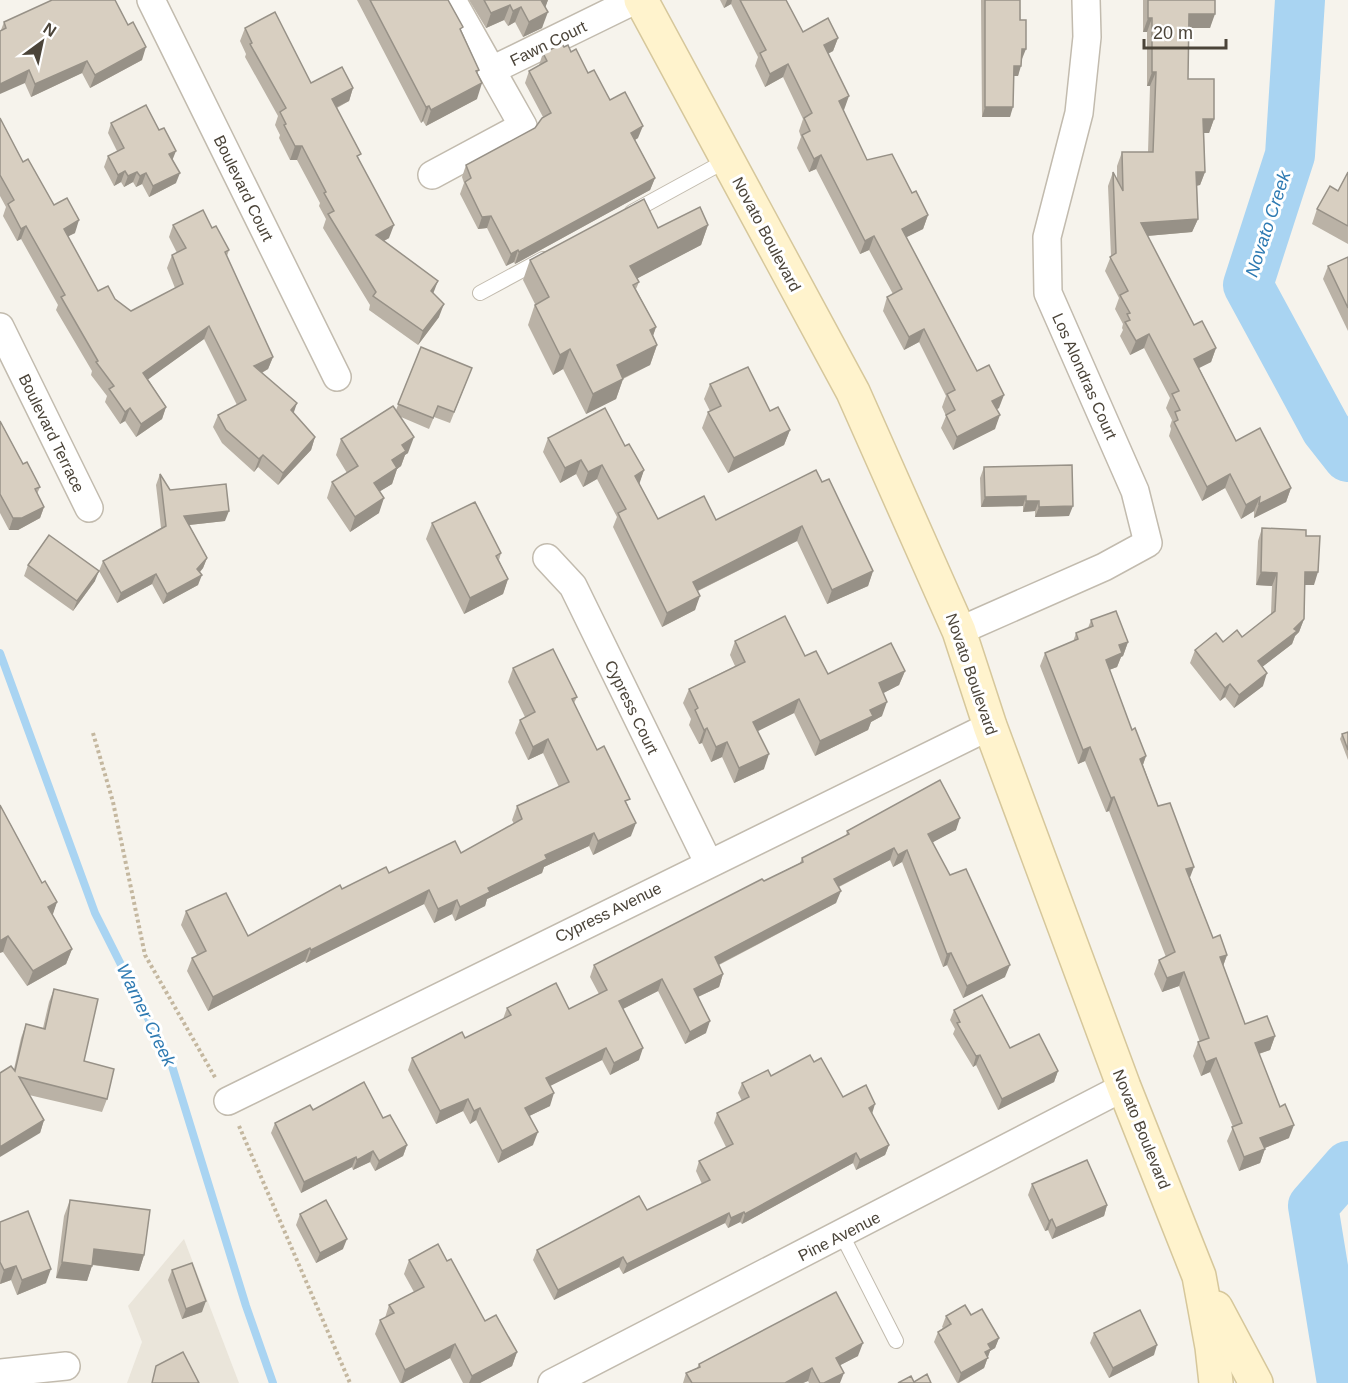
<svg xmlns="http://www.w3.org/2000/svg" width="1348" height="1383" viewBox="0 0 1348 1383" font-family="Helvetica,sans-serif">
  <rect width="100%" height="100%" fill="#f6f3ec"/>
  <!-- residential -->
  <path fill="#eae5da" d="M184 1239 239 1383H127L142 1342 128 1306Z"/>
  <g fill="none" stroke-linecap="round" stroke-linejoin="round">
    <!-- stream -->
    <path stroke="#a9d4f2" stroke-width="8" d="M0 653 95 913 172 1066 246 1306 273 1383"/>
    <!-- river -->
    <g stroke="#a9d4f2" stroke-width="50">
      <path d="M1300 0 1290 155 1248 285 1326 429 1348 457"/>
      <path d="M1342 1383 1313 1206 1348 1166"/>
    </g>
    <defs>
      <g id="service">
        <path d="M632 212 727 160"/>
        <path d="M480 293 543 259"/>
        <path d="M842 1235 896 1341"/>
      </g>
      <g id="minor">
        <path d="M151 0 337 377"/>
        <path d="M492 70 635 0"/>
        <path d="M432 175 523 126 452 0"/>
        <path d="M0 327 89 508"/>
        <path d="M547 558 573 586 708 862"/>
        <path d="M959 631 1104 567 1148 543 1135 491 1048 293 1047 237 1079 113 1087 37 1086 0"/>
        <path d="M228 1101 990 726"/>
        <path d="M0 1373 66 1366"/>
        <path d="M552 1383 1124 1087"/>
      </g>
      <g id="secondary">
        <path d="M641 0 853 392 959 631 990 726 1124 1087 1199 1276 1212 1347 1216 1383"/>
        <path d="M1216 1308 1256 1383"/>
      </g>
    </defs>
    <!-- service casing -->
    <use href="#service" stroke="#c2bbae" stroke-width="16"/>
    <!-- minor casing -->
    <use href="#minor" stroke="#c2bbae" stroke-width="30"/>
    <!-- secondary casing -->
    <use href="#secondary" stroke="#d6c79b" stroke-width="36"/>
    <!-- path -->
    <g stroke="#c4b79f" stroke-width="4" stroke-dasharray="3 3" stroke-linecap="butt">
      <path d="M93 733 113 802 145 955 216 1079"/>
      <path d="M239 1126 350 1383"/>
    </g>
    <!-- service -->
    <use href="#service" stroke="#fff" stroke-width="14"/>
    <!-- minor -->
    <use href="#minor" stroke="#fff" stroke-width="27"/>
    <!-- secondary -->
    <use href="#secondary" stroke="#fff3cd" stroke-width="33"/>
  </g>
  <!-- wall -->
  <g fill="#bab2a6">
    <path d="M357 0H448L479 70 477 74V99L426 126 423 121 421 123Z"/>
    <path d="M469 0H548L545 7 542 28 523 37 515 22 508 26 504 20 486 28Z"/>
    <path d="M720 0H786L803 32 838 38 833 51 828 54 844 110H843L867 160 912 193 928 215 923 229 906 237 977 371 999 408 997 409 995 429 953 450 941 428 946 416 942 407 946 396 919 342 904 350 883 311 887 297 893 294 869 250 860 254 816 169 809 172 797 148 801 137 799 131 803 119 783 77 765 87 755 66 758 57 731 4 724 8Z"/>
    <path d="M981 0H1020L1021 59 1018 76H1014L1010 117H982Z"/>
    <path d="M1143 0H1215L1210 28H1188V79L1214 119 1209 133H1204L1205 172 1200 185 1197 186 1198 219 1192 232 1147 236 1194 325 1216 348 1211 362 1199 368 1236 441 1291 488 1286 502 1254 518V511L1241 519 1225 488 1202 501 1169 436 1171 429 1170 426 1172 420 1166 408 1170 398 1144 348 1130 355 1120 336 1123 330 1122 328 1123 324 1115 309 1119 298 1105 271 1111 256 1108 186 1113 172 1117 179V166L1122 152H1148L1150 86H1147V32H1143Z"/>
    <path d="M4 22 142 60 90 88 82 73 31 97 1 30Z"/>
    <path d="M245 28 311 83 353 88 349 101 337 108 359 159 389 238 384 241 433 293 439 317 418 345 369 310 370 305 323 228 326 219 319 206 320 203 297 160H290L279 138 280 135 275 125 278 116 245 57 246 54 240 41Z"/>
    <path d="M564 47 571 52 610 100 638 138 635 140 655 178 650 190 515 264 514 262 506 266 487 228 478 229 460 194 464 183 462 177 466 165 535 128 543 117 525 83 529 71 539 65 543 53Z"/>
    <path d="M0 118 23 162 75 233 68 236 98 291 115 299 131 311 175 288 167 268 172 255 177 253 169 237 173 225 212 228 229 250 227 256 273 357 268 369 262 373 293 413 315 437 311 450 278 485 258 467 254 472 222 443 213 427 218 415 237 405 204 339 148 379 166 407 162 419 136 437 125 421 120 424 105 402 107 396 91 375 92 371 56 310 58 305 21 239 17 241 3 216 6 207 0 196Z"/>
    <path d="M111 123 173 160 176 183 149 197 142 184 136 187 133 182 124 187 121 182 114 186 104 167 108 156 117 151 108 133Z"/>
    <path d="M1348 172V244L1312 224 1317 209 1338 191Z"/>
    <path d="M708 225 701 245 637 278 639 282 636 289 656 327 653 336 657 345 650 365 623 379 616 399 586 414 563 369 553 375 528 325 535 304 523 280 530 260 658 228Z"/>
    <path d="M1348 257V331L1323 279 1328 266Z"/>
    <path d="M421 347 468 378 450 423 434 417 429 429 401 417 408 453 405 455 401 466 397 469 392 484 380 491 379 513 350 532 327 498 332 482 347 473 336 455 341 439 396 410Z"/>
    <path d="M710 384 770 411 790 430 784 445 728 473 702 428 708 412 710 411 704 399Z"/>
    <path d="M0 421 23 464 40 487 37 494 44 507 40 518 18 530H9L0 513Z"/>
    <path d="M548 438 625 446 644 470 639 483 658 519 716 520 816 470 873 571 868 586 827 604 797 541 698 591 695 610 662 627 613 527 617 517 597 479 583 487 576 474 560 483 543 452Z"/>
    <path d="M984 467 1069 516 1035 517V511L1023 512V506L981 507 980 478Z"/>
    <path d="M160 474 170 490 225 521 189 525 207 558 203 568 200 572 198 585 163 604 152 584 117 603 99 571 103 561 161 528 156 485Z"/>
    <path d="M432 523 501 553 499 560 508 579 503 594 464 614 426 539Z"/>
    <path d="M1262 528 1306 536 1314 585H1305L1304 619 1299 632 1295 636 1292 644 1262 667 1263 686 1234 708 1225 697 1220 701 1190 663 1195 650 1242 637 1271 614 1272 586 1256 585 1258 541Z"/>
    <path d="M28 565 95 581 73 611 24 576Z"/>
    <path d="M1091 620 1128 642 1123 656 1121 657 1117 667 1109 670 1132 730 1146 756 1143 765 1158 806 1190 878 1213 938 1227 955 1223 966 1245 1024 1275 1036 1270 1050 1259 1054 1289 1138 1265 1148 1260 1163 1239 1171 1227 1141 1233 1127 1210 1072 1201 1076 1193 1056 1198 1042H1200L1179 986 1162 992 1154 974 1159 960 1166 957 1109 811 1106 812 1085 761 1078 764 1040 666 1045 653 1073 642 1076 633 1088 628Z"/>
    <path d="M735 641 805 656 828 674 905 671 899 685 883 693 882 716 871 722 868 730 815 756 794 713 758 731 764 769 734 783 722 757 711 762 702 743 699 744 689 725 691 719 683 703 689 689 735 666 730 655Z"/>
    <path d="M513 668 577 697 574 703 597 750 628 805 631 836 593 855 589 846 544 867 542 873 487 899 485 906 455 921 452 914 434 923 424 904 306 963 305 961 208 1011 187 971 192 958 197 955 181 925 186 911 248 936 342 889 389 873 461 853 514 824 512 820 517 806 559 787 543 753 528 760 515 733 520 720 525 717 508 682Z"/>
    <path d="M1348 732V760L1340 739 1342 734Z"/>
    <path d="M0 805 42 883 57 902 52 915 72 949 66 964 27 986 3 952Z"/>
    <path d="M956 830 932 842 1005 977 963 998 947 965 943 967 902 862 893 867 890 860 839 887 836 903 719 965 723 974 719 987 698 997 706 1033 685 1044 658 991 623 1009 639 1060 610 1075 602 1060 550 1086V1106L529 1116 533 1145 498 1163 476 1120 470 1124 463 1111 436 1124 408 1070 412 1058 465 1038 503 1019 507 1008 569 1009 599 994 590 977 594 965 800 863 802 858 846 836 847 831Z"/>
    <path d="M54 989 84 1061 107 1099 102 1112 29 1095 44 1120 40 1133 14 1069 21 1038 26 1024 43 1028 49 1002Z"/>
    <path d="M954 1010 1010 1048 1058 1071 1054 1082 998 1110 976 1065 973 1067 953 1034 955 1029 950 1020Z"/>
    <path d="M814 1062 843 1097 872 1114 889 1145 885 1155 856 1170 853 1163 742 1224 740 1222 728 1228 725 1223 623 1274 619 1267 554 1300 533 1260 537 1250 647 1210 702 1184 696 1171 699 1161 726 1147 714 1123 717 1113 742 1101 738 1093 742 1083 771 1076Z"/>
    <path d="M313 1110 383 1118 407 1145 403 1156 375 1171 370 1162 353 1170 352 1167 301 1193 271 1133 275 1123Z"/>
    <path d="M1032 1184 1107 1205 1104 1216 1052 1239 1048 1230 1045 1231 1028 1195Z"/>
    <path d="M70 1200 144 1255 139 1271 92 1265 87 1281 56 1278 64 1216Z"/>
    <path d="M300 1214 343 1249 316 1263 296 1225Z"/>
    <path d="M0 1222 46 1283 17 1295 11 1280 0 1284Z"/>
    <path d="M409 1260 447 1261 485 1321 517 1352 512 1366 480 1383H463L450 1358 403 1383H400L375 1334 380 1320 385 1318 389 1305 414 1292 404 1274Z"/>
    <path d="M172 1270 202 1312 182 1319 168 1280Z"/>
    <path d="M946 1316 999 1338 995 1348 990 1351 984 1368 959 1383H957L934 1342 938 1332 943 1328 942 1327Z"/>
    <path d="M1094 1333 1154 1355 1109 1378 1090 1343Z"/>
    <path d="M858 1356 840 1365V1383H809L808 1381 803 1383H683L686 1373 697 1368 699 1364Z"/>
  </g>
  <!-- shaded-wall -->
  <g fill="#979187">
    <path d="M541 0H548L544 11Z"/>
    <path d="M727 0H732L731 4 724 8Z"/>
    <path d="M510 5 504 20 486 28 491 13Z"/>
    <path d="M521 7 515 22 508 26 513 11Z"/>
    <path d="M548 12 542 28 523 37 529 22Z"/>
    <path d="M1189 14H1215L1210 28H1183Z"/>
    <path d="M1148 18H1152L1147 32H1143Z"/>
    <path d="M838 38 833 51 819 58 824 45Z"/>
    <path d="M146 47 142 60 90 88 95 75Z"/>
    <path d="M1022 49H1026L1022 59Z"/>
    <path d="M87 61 82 73 31 97 35 84Z"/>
    <path d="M788 64 783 77 765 87 770 74Z"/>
    <path d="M1014 66H1021L1018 76H1010Z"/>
    <path d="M29 70 25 83 0 94V84Z"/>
    <path d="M1152 72H1156L1150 86H1147Z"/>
    <path d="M482 83 477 99 426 126 431 110Z"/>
    <path d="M353 88 349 101 327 112 332 99Z"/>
    <path d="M849 96 844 110 834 115 839 101Z"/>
    <path d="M429 106 423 121 421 123 426 107Z"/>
    <path d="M985 107H1013L1010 117H982Z"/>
    <path d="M1203 119H1214L1209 133H1198Z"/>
    <path d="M643 126 638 138 626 145 631 133Z"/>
    <path d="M295 146H302L297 160H290Z"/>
    <path d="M176 151 172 161 169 154Z"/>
    <path d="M821 155 816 169 809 172 814 159Z"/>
    <path d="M125 171 121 182 114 186 118 175Z"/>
    <path d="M137 172 133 182 124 187 128 176Z"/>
    <path d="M1196 172H1205L1200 185 1191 186Z"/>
    <path d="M146 173 142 184 136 187 140 176Z"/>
    <path d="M180 173 176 183 149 197 153 186Z"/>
    <path d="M655 178 650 190 515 264 519 252Z"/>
    <path d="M928 215 923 229 897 242 902 229Z"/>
    <path d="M491 216 487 228 478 229 482 217Z"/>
    <path d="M1198 219 1192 232 1135 237 1141 223Z"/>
    <path d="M79 220 75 233 59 241 64 229Z"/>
    <path d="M394 225 389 238 371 248 376 235Z"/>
    <path d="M708 225 701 245 623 286 630 266Z"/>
    <path d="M26 226 21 239 17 241 21 229Z"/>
    <path d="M874 236 869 250 860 254 865 241Z"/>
    <path d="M518 250 514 262 506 266 511 254Z"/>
    <path d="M438 281 433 294 431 291Z"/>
    <path d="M444 304 439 317 418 345 423 331Z"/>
    <path d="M209 326 204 339 139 386 143 373Z"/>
    <path d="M656 327 649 347 650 330Z"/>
    <path d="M924 329 919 342 904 350 909 337Z"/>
    <path d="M1149 334 1144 348 1130 355 1136 341Z"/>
    <path d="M657 345 650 365 609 385 617 365Z"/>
    <path d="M1216 348 1211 362 1189 373 1194 359Z"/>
    <path d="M570 349 563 369 553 375 560 355Z"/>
    <path d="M273 357 268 369 250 379 254 366Z"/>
    <path d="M623 379 616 399 586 414 593 394Z"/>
    <path d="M1004 395 999 408 987 414 992 401Z"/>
    <path d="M297 403 293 415 291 410Z"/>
    <path d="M166 407 162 419 136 437 141 424Z"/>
    <path d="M130 408 125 421 120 424 125 412Z"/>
    <path d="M1000 415 995 429 953 450 957 437Z"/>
    <path d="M790 430 784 445 728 473 734 458Z"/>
    <path d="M315 437 311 450 278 485 283 473Z"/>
    <path d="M414 437 408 453 405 455 401 466 397 469 392 484 369 498 374 483 392 460 402 445Z"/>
    <path d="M263 455 258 467 254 472 259 459Z"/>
    <path d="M581 460 576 474 560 483 565 468Z"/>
    <path d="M602 465 597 479 583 487 588 472Z"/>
    <path d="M644 470 639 485 635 476Z"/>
    <path d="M1230 474 1225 488 1202 501 1207 487Z"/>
    <path d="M1291 488 1286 502 1254 518 1259 504Z"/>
    <path d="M1026 496 1023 506 981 507 985 497Z"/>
    <path d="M1260 497 1254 511 1241 519 1246 505Z"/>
    <path d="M384 498 379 513 350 532 355 517Z"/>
    <path d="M1026 501H1039L1035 511 1023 512Z"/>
    <path d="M1073 506 1069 516 1035 517 1039 507Z"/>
    <path d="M44 507 40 518 18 530H9L13 518Z"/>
    <path d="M229 511 225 521 180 526 184 516Z"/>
    <path d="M802 526 797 541 687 596 693 582Z"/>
    <path d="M207 558 203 568 193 580 197 569Z"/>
    <path d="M99 571 95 581 73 611 77 601Z"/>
    <path d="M873 571 868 586 827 604 832 590Z"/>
    <path d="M1261 572 1277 573 1272 586 1256 585Z"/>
    <path d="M1305 572H1318L1314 585H1300Z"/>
    <path d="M156 574 152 584 117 603 121 593Z"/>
    <path d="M202 575 198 585 163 604 167 594Z"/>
    <path d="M508 579 503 594 464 614 470 598Z"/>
    <path d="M700 596 695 610 662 627 667 613Z"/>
    <path d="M1304 619 1299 632 1295 636 1292 644 1253 674 1258 661Z"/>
    <path d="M1128 642 1123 656 1121 657 1117 667 1101 673 1106 660 1119 645Z"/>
    <path d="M905 671 899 685 874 698 879 683Z"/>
    <path d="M1267 673 1263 686 1234 708 1239 695Z"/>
    <path d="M1230 684 1225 697 1220 701 1225 688Z"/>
    <path d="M799 699 794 713 748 736 753 722Z"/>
    <path d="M887 702 882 716 871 722 868 730 815 756 820 741 870 710Z"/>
    <path d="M707 728 702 743 699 744 704 730Z"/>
    <path d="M548 739 543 753 528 760 533 747Z"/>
    <path d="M727 742 722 757 711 762 716 747Z"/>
    <path d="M1090 747 1085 761 1078 764 1083 750Z"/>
    <path d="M769 754 764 769 734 783 739 768Z"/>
    <path d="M1146 756 1141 770 1140 759Z"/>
    <path d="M1114 797 1109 811 1106 812 1111 798Z"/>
    <path d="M960 818 956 830 924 847 928 834Z"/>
    <path d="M636 823 631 836 593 855 598 841Z"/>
    <path d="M594 833 589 846 544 867 542 873 487 899 485 906 455 921 460 907 488 888 545 855Z"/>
    <path d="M894 848 890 860 830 891 834 879Z"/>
    <path d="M907 850 902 862 893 867 898 855Z"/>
    <path d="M1194 867 1189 880 1186 869Z"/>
    <path d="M429 890 424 904 306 963 311 950Z"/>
    <path d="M841 891 836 903 710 969 715 957Z"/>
    <path d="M457 900 452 914 434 923 438 909Z"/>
    <path d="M57 902 52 917 48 907Z"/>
    <path d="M8 936 3 952 0 953V941Z"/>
    <path d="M310 948 305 961 208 1011 213 997Z"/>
    <path d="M72 949 66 964 27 986 33 971Z"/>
    <path d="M951 953 947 965 943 967 947 954Z"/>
    <path d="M1227 955 1222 969 1220 957Z"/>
    <path d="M1010 965 1005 977 963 998 967 986Z"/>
    <path d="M1184 972 1179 986 1162 992 1167 978Z"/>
    <path d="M723 974 719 987 689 1001 694 989Z"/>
    <path d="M662 979 658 991 615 1013 619 1001Z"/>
    <path d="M710 1021 706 1033 685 1044 690 1032Z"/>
    <path d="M1275 1036 1270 1050 1249 1057 1255 1043Z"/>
    <path d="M606 1048 602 1060 542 1090 546 1078Z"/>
    <path d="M643 1048 639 1060 610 1075 614 1063Z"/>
    <path d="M980 1055 976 1065 973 1067 976 1056Z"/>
    <path d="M1216 1058 1210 1072 1201 1076 1206 1062Z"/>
    <path d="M1058 1071 1054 1082 998 1110 1002 1099Z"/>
    <path d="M554 1093 550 1106 521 1120 525 1108Z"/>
    <path d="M468 1099 463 1111 436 1124 440 1111Z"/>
    <path d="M875 1104 872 1114 869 1108Z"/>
    <path d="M480 1108 476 1120 470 1124 474 1111Z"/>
    <path d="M44 1120 40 1133 0 1157V1147Z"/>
    <path d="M1294 1125 1289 1138 1255 1152 1260 1138Z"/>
    <path d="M538 1132 533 1145 498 1163 502 1151Z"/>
    <path d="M407 1145 403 1156 375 1171 379 1161Z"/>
    <path d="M889 1145 885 1155 856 1170 860 1160Z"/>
    <path d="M1265 1149 1260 1163 1239 1171 1244 1157Z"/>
    <path d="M373 1151 370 1162 353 1170 357 1160Z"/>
    <path d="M856 1153 853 1163 742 1224 745 1214Z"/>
    <path d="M356 1157 352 1167 301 1193 304 1182Z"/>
    <path d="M1107 1205 1104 1216 1052 1239 1056 1228Z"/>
    <path d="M744 1212 740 1222 728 1228 731 1218Z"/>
    <path d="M729 1213 725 1223 623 1274 627 1264Z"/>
    <path d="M1052 1219 1048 1230 1045 1231 1049 1221Z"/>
    <path d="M347 1239 343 1249 316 1263 320 1253Z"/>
    <path d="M94 1249 144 1255 139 1271 88 1264Z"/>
    <path d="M623 1257 619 1267 554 1300 558 1290Z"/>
    <path d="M62 1262 92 1266 87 1281 56 1278Z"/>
    <path d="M16 1266 11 1280 0 1284 4 1270Z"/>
    <path d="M51 1269 46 1283 17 1295 22 1280Z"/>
    <path d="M206 1301 202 1312 182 1319 186 1309Z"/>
    <path d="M999 1338 995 1348 990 1351 984 1368 958 1383 961 1373 988 1344Z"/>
    <path d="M863 1343 858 1356 831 1370 836 1358Z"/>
    <path d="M455 1344 450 1358 403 1383H401L405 1370Z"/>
    <path d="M1157 1345 1154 1355 1109 1378 1113 1368Z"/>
    <path d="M517 1352 512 1366 480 1383H469L472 1376Z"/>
    <path d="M812 1368 808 1381 803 1383H785Z"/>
    <path d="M844 1373 840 1383H824Z"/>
  </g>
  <!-- building -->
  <g fill="#d8cfc1" stroke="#979187" stroke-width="1.5">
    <path d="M52 0H115L128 25 133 22 146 47 95 75 87 61 35 84 29 70 0 84V31L6 28 4 22Z"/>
    <path d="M370 0H448L463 27 460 29 479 70 476 71 482 83 431 110 429 106 426 107Z"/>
    <path d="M484 0H541L548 12 529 22 521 7 513 11 510 5 491 13Z"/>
    <path d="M740 0H786L803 32 828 18 838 38 824 45 849 96 839 101 867 160 892 154 912 193 916 191 928 215 902 229 977 371 989 365 1004 395 992 401 1000 415 957 437 946 415 955 410 947 394 955 390 924 329 909 337 887 297 902 289 874 236 865 241 821 155 814 159 802 135 810 131 804 118 812 113 788 64 770 74 760 53 766 50Z"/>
    <path d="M985 0H1020V20H1026V49H1022L1021 66H1014L1013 107H985Z"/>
    <path d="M1148 0H1215V14H1189L1188 79H1214V119H1203L1205 172H1196L1198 219 1141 223 1194 325 1202 321 1216 348 1194 359 1236 441 1260 428 1291 488 1259 504 1260 497 1246 505 1230 474 1207 487 1174 422 1178 420 1175 412 1180 410 1172 394 1179 391 1149 334 1136 341 1125 322 1130 320 1127 314 1130 313 1120 295 1128 291 1110 257 1116 253 1113 172 1123 191 1122 152H1153L1156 72H1152V18H1148Z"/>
    <path d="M275 12 311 83 342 67 353 88 332 99 361 154 357 156 394 225 376 235 438 281 431 291 444 304 423 331 373 296 376 292 328 214 334 211 324 193 326 192 302 146H295L284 125 286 124 280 112 286 108 250 44 252 43 245 28Z"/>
    <path d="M562 44 564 47 568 45 571 52 576 49 588 73 594 70 610 100 625 92 643 126 631 133 655 178 519 252 518 250 511 254 491 216 482 217 465 182 471 178 466 165 535 128 542 118 551 113 529 71 547 61 543 53Z"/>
    <path d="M146 105 159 130 164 128 176 151 169 154 180 173 153 186 146 173 140 176 137 172 128 176 125 171 118 175 108 156 124 148 111 123Z"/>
    <path d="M0 118 23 162 28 159 54 205 67 198 79 220 64 229 98 291 108 286 115 299 131 311 183 284 172 255 186 248 173 225 203 210 212 228 216 226 229 250 225 252 273 357 254 366 297 403 291 410 315 437 283 473 263 455 259 459 226 430 218 415 246 400 209 326 143 373 166 407 141 424 130 408 125 412 109 389 114 386 96 362 98 361 61 297 65 295 26 226 21 229 8 204 14 200 0 175Z"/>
    <path d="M1348 172V226L1317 209 1330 186 1338 191Z"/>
    <path d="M644 199 658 228 700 207 708 225 630 266 639 282 633 285 656 327 650 330 657 345 617 365 623 379 593 394 570 349 560 355 535 305 549 297 530 260Z"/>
    <path d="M1348 257V308L1328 266Z"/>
    <path d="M421 347 472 368 454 412 438 406 433 418 398 404Z"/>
    <path d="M748 367 770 411 778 407 790 430 734 458 708 412 721 406 710 384Z"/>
    <path d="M393 406 414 437 402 445 406 451 392 460 397 468 374 483 384 498 355 517 332 482 358 466 341 439Z"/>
    <path d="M605 408 625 446 629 444 644 470 635 476 658 519 704 496 716 520 816 470 822 482 829 479 873 571 832 590 802 526 693 582 700 596 667 613 618 513 626 509 602 465 588 472 581 460 565 468 548 438Z"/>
    <path d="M0 421 23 464 27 462 40 487 35 489 44 507 22 518H13L0 494Z"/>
    <path d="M1072 465 1073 506 1039 507V501H1026V496L985 497 984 467Z"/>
    <path d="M160 474 170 490 226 484 229 511 184 516 207 558 197 569 202 575 167 594 156 574 121 593 103 561 166 526Z"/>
    <path d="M475 502 501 553 496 556 508 579 470 598 432 523Z"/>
    <path d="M1262 528 1306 530V536H1320L1318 572H1305L1304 619 1294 629 1297 631 1258 661 1267 673 1239 695 1230 684 1225 688 1195 650 1216 633 1223 642 1237 630 1242 637 1275 611 1277 573 1261 572Z"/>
    <path d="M49 535 99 571 77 601 28 565Z"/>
    <path d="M1116 611 1128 642 1119 645 1122 653 1106 660 1132 730 1135 728 1146 756 1140 759 1158 806 1170 803 1194 867 1186 869 1213 938 1220 935 1227 955 1220 957 1245 1024 1267 1016 1275 1036 1255 1043 1280 1107 1285 1104 1294 1125 1260 1138 1265 1149 1244 1157 1232 1127 1242 1123 1216 1058 1206 1062 1198 1042 1209 1038 1184 972 1167 978 1159 960 1175 952 1114 797 1111 798 1090 747 1083 750 1045 653 1078 639 1076 633 1093 626 1091 620Z"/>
    <path d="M785 616 805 656 816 651 828 674 891 643 905 671 879 683 887 702 870 710 873 716 820 741 799 699 753 722 769 754 739 768 727 742 716 747 707 728 704 730 695 710 698 708 689 689 745 662 735 641Z"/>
    <path d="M553 649 577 697 572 699 597 750 604 746 630 799 625 801 636 823 598 841 594 833 545 855 547 859 488 888 490 892 460 907 457 900 438 909 429 890 311 950 310 948 213 997 192 958 206 951 186 911 226 893 248 936 340 885 342 889 386 867 389 873 455 841 461 853 522 819 517 806 569 782 548 739 533 747 520 720 535 712 513 668Z"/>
    <path d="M1348 732V750L1342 734Z"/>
    <path d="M940 780 960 818 928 834 950 875 966 869 1010 965 967 986 951 953 947 954 907 850 898 855 894 848 834 879 841 891 715 957 723 974 694 989 710 1021 690 1032 662 979 619 1001 643 1048 614 1063 606 1048 546 1078 554 1093 525 1108 538 1132 502 1151 480 1108 474 1111 468 1099 440 1111 412 1058 462 1032 465 1038 511 1015 507 1008 556 983 569 1009 607 990 594 965 762 879 764 881 803 862 802 858 849 834 847 831Z"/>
    <path d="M0 805 42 883 45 881 57 902 48 907 72 949 33 971 8 936 0 941Z"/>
    <path d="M54 989 98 999 84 1061 114 1069 107 1099 19 1077 44 1120 0 1147V1073L11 1066 15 1071 26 1024 45 1029Z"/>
    <path d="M982 995 1010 1048 1039 1034 1058 1071 1002 1099 980 1055 976 1056 957 1023 960 1022 954 1010Z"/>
    <path d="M810 1055 814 1062 821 1058 843 1097 866 1085 875 1104 869 1108 889 1145 860 1160 856 1153 745 1214 744 1212 731 1218 729 1213 627 1264 623 1257 558 1290 537 1250 639 1196 647 1210 710 1180 699 1161 733 1144 717 1113 749 1097 742 1083 768 1070 771 1076Z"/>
    <path d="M364 1082 383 1118 390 1115 407 1145 379 1161 373 1151 357 1160 356 1157 304 1182 275 1123 310 1105 313 1110Z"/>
    <path d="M1087 1160 1107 1205 1056 1228 1052 1219 1049 1221 1032 1184Z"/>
    <path d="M70 1200 150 1210 144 1255 94 1249 92 1266 62 1262Z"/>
    <path d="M326 1200 347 1239 320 1253 300 1214Z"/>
    <path d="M28 1211 51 1269 22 1280 16 1266 4 1270 0 1262V1222Z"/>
    <path d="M438 1244 447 1261 451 1259 485 1321 496 1315 517 1352 472 1376 455 1344 405 1370 380 1320 394 1313 389 1305 424 1287 409 1260Z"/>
    <path d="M192 1263 206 1301 186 1309 172 1270Z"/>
    <path d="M836 1292 863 1343 836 1358 844 1373 824 1383H820L812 1368 785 1383H692L686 1373 700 1367 699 1364Z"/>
    <path d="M965 1305 971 1315 982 1309 999 1338 988 1344 991 1349 985 1352 988 1358 961 1373 938 1332 951 1324 946 1316Z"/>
    <path d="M1140 1310 1157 1345 1113 1368 1094 1333Z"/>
    <path d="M183 1352 199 1383H152L156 1366Z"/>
    <path d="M927 1374 931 1383H898L911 1376 914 1382Z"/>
  </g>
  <g text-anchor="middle" stroke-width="6" stroke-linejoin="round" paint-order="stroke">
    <!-- street labels -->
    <g font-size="16" fill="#4b4439" stroke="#fff">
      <text transform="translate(548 43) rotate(-26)" y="6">Fawn Court</text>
      <text transform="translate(244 188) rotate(64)" y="6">Boulevard Court</text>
      <text transform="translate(767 234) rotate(62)" y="6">Novato Boulevard</text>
      <text transform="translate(1085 376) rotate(66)" y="6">Los Alondras Court</text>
      <text transform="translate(52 433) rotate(64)" y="6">Boulevard Terrace</text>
      <text transform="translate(972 674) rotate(71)" y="6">Novato Boulevard</text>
      <text transform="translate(632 707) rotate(64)" y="6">Cypress Court</text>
      <text transform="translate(608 912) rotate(-26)" y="6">Cypress Avenue</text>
      <text transform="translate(1142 1129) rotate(68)" y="6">Novato Boulevard</text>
      <text transform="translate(839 1236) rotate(-27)" y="6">Pine Avenue</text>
    </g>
    <!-- water labels -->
    <g font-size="18" font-style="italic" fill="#2e7ab2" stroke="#fff">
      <text transform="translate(1268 224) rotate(-72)" y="6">Novato Creek</text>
      <text transform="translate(146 1015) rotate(64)" y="6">Warner Creek</text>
    </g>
  </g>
  <!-- north arrow -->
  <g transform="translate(42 42) rotate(33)" stroke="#ffffff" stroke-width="4.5" paint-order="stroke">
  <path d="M0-4.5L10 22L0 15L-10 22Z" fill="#4b4439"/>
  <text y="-9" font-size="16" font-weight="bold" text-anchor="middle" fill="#4b4439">N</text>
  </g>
  <!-- scale -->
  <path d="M1144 39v9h82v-9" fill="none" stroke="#4b4439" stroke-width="3"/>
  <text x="1153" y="39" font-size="18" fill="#4b4439" stroke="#ffffff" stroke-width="4.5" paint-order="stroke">20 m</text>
</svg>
